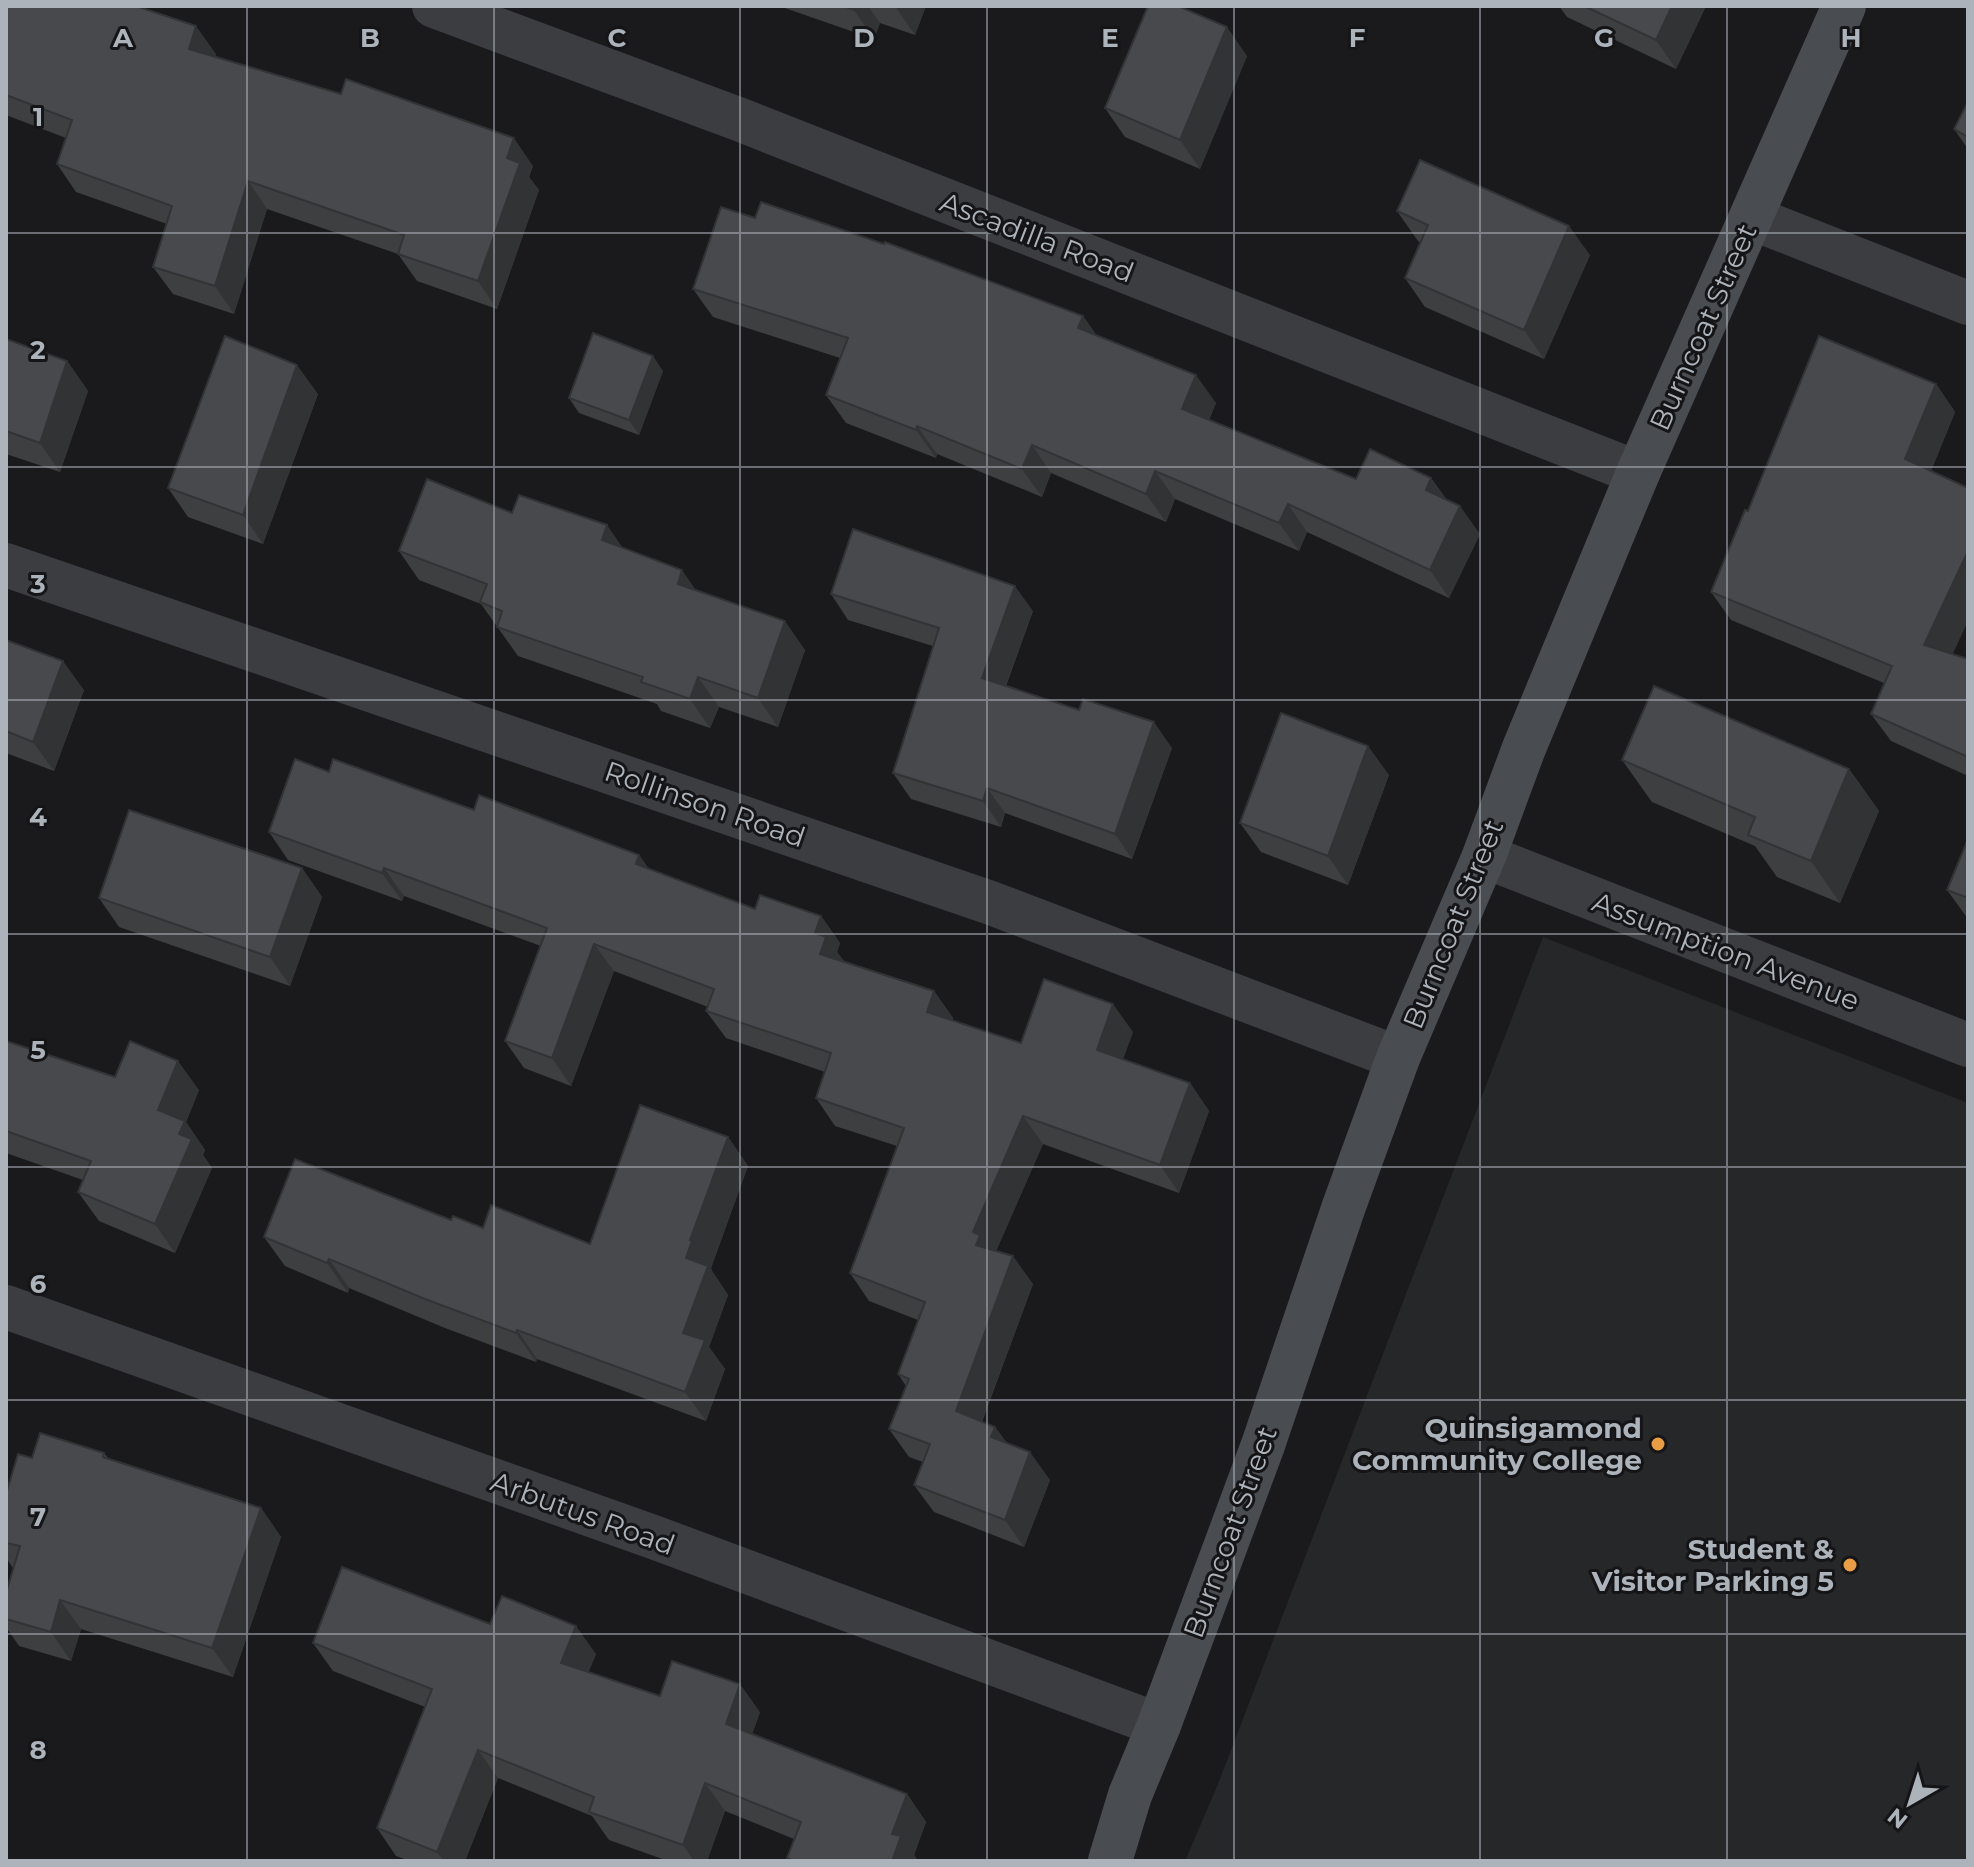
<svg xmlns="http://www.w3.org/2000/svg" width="1974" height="1867" viewBox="0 0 1974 1867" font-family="Montserrat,sans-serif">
  <rect width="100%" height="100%" fill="#1a1a1c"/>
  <!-- built -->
  <path fill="#262729" d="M1543 937 1968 1103V1861H1185L1218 1784Z"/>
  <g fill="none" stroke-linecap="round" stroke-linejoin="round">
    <!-- street -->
    <g stroke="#3b3d41" stroke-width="44">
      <path d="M434 6 741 120 1638 473"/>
      <path d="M1752 218 1968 303"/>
      <path d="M6 565 991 903 1398 1058"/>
      <path d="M1484 856 1968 1045"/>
      <path d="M6 1307 656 1538 1159 1725"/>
    </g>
    <!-- secondary -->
    <path stroke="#494c51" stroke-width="44" d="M1110 1861 1130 1795 1159 1725 1263 1445 1344 1206 1398 1058 1484 856 1524 748 1638 473 1844 6"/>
  </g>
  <!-- wall -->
  <g fill="#3d3f41">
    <path d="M6 6 216 54 215 57 533 166 529 177 539 190 497 309 417 281 398 254 267 209 234 314 173 294 153 267 167 224 76 192 57 164 66 138 6 115Z"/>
    <path d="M779 6H926L915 35 880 23 874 39Z"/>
    <path d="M1559 6H1706L1676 69 1567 17Z"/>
    <path d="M1247 56 1200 169 1125 137 1105 108Z"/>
    <path d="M1968 102V149L1954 129Z"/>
    <path d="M1397 211 1590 255 1544 359 1425 307 1405 278 1420 242 1418 241Z"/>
    <path d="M755 218 1083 316 1096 335 1216 403 1209 420 1356 479 1431 478 1447 500 1480 534 1449 598 1307 532 1299 551 1175 499 1166 522 1051 473 1042 497 937 454 936 458 846 423 826 395 840 358 713 317 693 289Z"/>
    <path d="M6 339 67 361 88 391 60 472 6 454Z"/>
    <path d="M663 371 639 435 579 413 569 398Z"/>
    <path d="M1936 384 1955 412 1931 471 1952 654 1968 659V776L1891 741 1871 714 1884 683 1731 620 1711 592 1748 511Z"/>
    <path d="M318 394 263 544 188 517 168 488Z"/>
    <path d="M512 513 623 548 697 590 805 650 778 727 719 707 710 728 661 711 657 704 518 656 481 604 419 580 399 551Z"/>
    <path d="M831 594 1033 611 1006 686 1172 748 1132 859 1005 813 1001 827 911 799 893 773 933 646 848 620Z"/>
    <path d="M6 640 84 690 54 771 6 753Z"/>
    <path d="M1622 760 1849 769 1879 811 1840 903 1777 877 1755 846 1652 802Z"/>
    <path d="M329 772 474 810 639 855 649 869 755 909 821 916 840 943 837 952 844 961 934 991 953 1018V1021L1021 1043 1133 1032 1123 1059 1190 1083 1209 1111 1179 1193 1043 1144 996 1251 1033 1284 982 1422 995 1427 1007 1443 1050 1480 1024 1547 934 1512 914 1485 923 1462 909 1457 889 1429 906 1386 898 1374 918 1320 869 1301 850 1273 897 1146 835 1126 816 1098 825 1072 726 1038 706 1011 708 1007 614 971 571 1086 524 1068 505 1041 541 946 404 896 402 901 288 860 269 832Z"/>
    <path d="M1389 775 1348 885 1261 852 1240 823Z"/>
    <path d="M1968 839V919L1947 890Z"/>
    <path d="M302 868 322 897 290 986 119 927 99 898Z"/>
    <path d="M6 1041 115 1077 199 1090 186 1122 205 1150 203 1155 212 1168 175 1253 99 1221 78 1192 83 1180 6 1153Z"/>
    <path d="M728 1137 748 1166 711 1268 712 1271 728 1295 709 1347 725 1369 706 1421 537 1359 536 1362 445 1328 349 1288 348 1293 285 1266 264 1237 451 1220 483 1228 590 1244Z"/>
    <path d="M104 1453 109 1459 261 1508 281 1537 233 1677 81 1629 71 1661 19 1646 6 1627V1593L13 1568 6 1558V1494L32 1458Z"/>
    <path d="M490 1624 596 1654 588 1672 660 1696 760 1712 752 1734 907 1794 926 1822 914 1855 918 1861H789L787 1858 794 1839 725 1811 707 1861H668L609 1840 592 1816 498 1778 465 1861H410L396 1856 377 1828 425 1707 333 1671 313 1643Z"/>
  </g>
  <!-- shaded-wall -->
  <g fill="#323335">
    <path d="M855 6H868L880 23 874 39 854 10Z"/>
    <path d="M895 6H926L915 35Z"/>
    <path d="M1672 6H1706L1676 69 1656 40Z"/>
    <path d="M196 26 216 54 209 77 189 49Z"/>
    <path d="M1227 27 1247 56 1200 169 1180 140Z"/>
    <path d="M514 138 533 166 529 177 539 190 497 309 478 281 507 158Z"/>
    <path d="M248 181 267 209 234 314 215 286Z"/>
    <path d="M1569 226 1590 255 1544 359 1524 330Z"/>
    <path d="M1083 316 1103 344 1078 328Z"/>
    <path d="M653 356 663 371 639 435 629 420Z"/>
    <path d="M67 361 88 391 60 472 40 443Z"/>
    <path d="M297 365 318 394 263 544 243 515Z"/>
    <path d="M1196 375 1216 403 1201 437 1182 409Z"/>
    <path d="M1936 384 1955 412 1924 487 1905 459Z"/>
    <path d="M917 426 937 454 936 458 916 430Z"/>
    <path d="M1032 445 1051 473 1042 497 1022 469Z"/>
    <path d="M1155 471 1175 499 1166 522 1146 494Z"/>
    <path d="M1431 478 1451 506 1426 490Z"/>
    <path d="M1288 504 1307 532 1299 551 1279 523Z"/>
    <path d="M1460 506 1480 534 1449 598 1430 570Z"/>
    <path d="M607 525 627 554 602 540Z"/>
    <path d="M1968 551V621L1944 673 1924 645Z"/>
    <path d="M682 570 702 599 678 584Z"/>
    <path d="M1015 586 1033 611 999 703 982 678Z"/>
    <path d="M785 621 805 650 778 727 758 698Z"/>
    <path d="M63 661 84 690 54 771 33 742Z"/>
    <path d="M698 677 719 707 710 728 690 699Z"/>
    <path d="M1154 722 1172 748 1132 859 1115 834Z"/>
    <path d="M1368 746 1389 775 1348 885 1328 856Z"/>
    <path d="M1849 769 1879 811 1840 903 1811 861Z"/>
    <path d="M987 788 1005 813 1001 827 983 801Z"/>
    <path d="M639 855 658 883 636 864Z"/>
    <path d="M302 868 322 897 290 986 270 957Z"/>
    <path d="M384 868 404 896 402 901 382 873Z"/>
    <path d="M821 916 840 943 837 952 846 964 820 954 815 933Z"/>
    <path d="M594 944 614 971 571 1086 552 1058Z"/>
    <path d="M934 991 953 1018 946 1040 927 1012Z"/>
    <path d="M1113 1004 1133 1032 1116 1077 1097 1050Z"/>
    <path d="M178 1061 199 1090 186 1122 205 1150 203 1155 212 1168 175 1253 155 1224 158 1110Z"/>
    <path d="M1190 1083 1209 1111 1179 1193 1160 1165Z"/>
    <path d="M1023 1116 1043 1144 994 1256 976 1245 973 1232Z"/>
    <path d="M728 1137 748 1166 711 1268 712 1271 728 1295 709 1347 725 1369 706 1421 685 1392 683 1333 686 1258 690 1240Z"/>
    <path d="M1013 1256 1033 1284 975 1439 956 1411Z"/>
    <path d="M329 1259 349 1288 348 1293 327 1263Z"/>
    <path d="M517 1330 537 1359 536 1362 516 1333Z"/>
    <path d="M995 1427 1014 1454 991 1437Z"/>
    <path d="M1030 1452 1050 1480 1024 1547 1005 1520Z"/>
    <path d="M261 1508 281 1537 233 1677 212 1648Z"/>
    <path d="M60 1600 81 1629 71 1661 51 1632Z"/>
    <path d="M576 1626 596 1654 581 1691 561 1663Z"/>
    <path d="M740 1684 760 1712 746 1752 726 1724Z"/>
    <path d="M478 1750 498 1778 465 1861H444L437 1852Z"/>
    <path d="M705 1783 725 1811 707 1861H694L683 1845Z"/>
    <path d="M907 1794 926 1822 914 1855 918 1861H892V1834Z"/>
  </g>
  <!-- building -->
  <g fill="#47494c" stroke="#323335" stroke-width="2">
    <path d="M6 6H136L196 26 189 49 341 94 346 79 514 138 507 158 520 163 478 281 398 254 404 235 248 181 215 286 153 267 172 206 57 164 72 120 6 95Z"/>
    <path d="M843 6H855L854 10Z"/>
    <path d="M1148 6H1178L1227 27 1180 140 1105 108Z"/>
    <path d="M1584 6H1672L1656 40Z"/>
    <path d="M1968 102V137L1954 129Z"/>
    <path d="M1420 160 1569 226 1524 330 1405 278 1428 225 1397 211Z"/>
    <path d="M761 202 884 244 885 242 1083 316 1078 328 1196 375 1182 409 1356 479 1370 449 1431 478 1426 490 1460 506 1430 570 1288 504 1279 523 1155 471 1146 494 1032 445 1022 469 917 426 916 430 826 395 848 338 693 289 721 207 755 218Z"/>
    <path d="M593 333 653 356 629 420 569 398Z"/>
    <path d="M225 336 297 365 243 515 168 488Z"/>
    <path d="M1819 336 1936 384 1905 459 1968 488V551L1924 645 1968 659V757L1871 714 1892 666 1711 592 1745 510 1748 511Z"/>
    <path d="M6 339 67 361 40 443 6 431Z"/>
    <path d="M427 479 512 513 519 495 607 525 602 540 682 570 678 584 785 621 758 698 698 677 690 699 641 682 643 677 497 627 502 611 480 602 487 584 399 551Z"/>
    <path d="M853 529 1015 586 982 678 1079 710 1083 699 1154 722 1115 834 987 788 983 801 893 773 939 628 831 594Z"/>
    <path d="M6 640 63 661 33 742 6 731Z"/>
    <path d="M1654 686 1849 769 1811 861 1748 835 1755 817 1622 760Z"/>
    <path d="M1281 713 1368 746 1328 856 1240 823Z"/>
    <path d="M295 759 329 772 333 759 474 810 479 795 639 855 636 864 755 909 760 895 821 916 815 933 826 937 820 954 934 991 927 1012 1021 1043 1044 979 1113 1004 1097 1050 1190 1083 1160 1165 1023 1116 973 1232 980 1235 976 1245 1013 1256 956 1411 995 1427 991 1437 1030 1452 1005 1520 914 1485 930 1444 889 1429 909 1379 898 1374 925 1302 850 1273 904 1128 816 1098 831 1053 706 1011 714 989 594 944 552 1058 505 1041 547 928 384 868 382 873 269 832Z"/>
    <path d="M129 810 302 868 270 957 99 898Z"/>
    <path d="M1968 839V898L1947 890Z"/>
    <path d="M6 1041 115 1077 130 1041 178 1061 158 1110 185 1121 179 1134 192 1139 155 1224 78 1192 91 1161 6 1131Z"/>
    <path d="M640 1105 728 1137 690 1240 692 1241 686 1258 708 1266 683 1333 705 1340 685 1392 517 1330 516 1333 425 1299 329 1259 327 1263 264 1237 295 1159 451 1220 453 1216 483 1228 491 1205 590 1244Z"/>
    <path d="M40 1433 104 1453 103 1457 261 1508 212 1648 60 1600 51 1632 6 1619V1593L20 1546 6 1543V1494L18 1454 32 1458Z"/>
    <path d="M342 1567 490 1624 502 1596 576 1626 561 1663 660 1696 672 1661 740 1684 726 1724 907 1794 892 1834 901 1836 892 1861H794L787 1858 801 1822 705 1783 683 1845 589 1812 594 1797 478 1750 437 1852 377 1828 432 1689 313 1643Z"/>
  </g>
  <!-- grid -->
  <path fill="none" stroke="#adb3bb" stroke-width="2" stroke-opacity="0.55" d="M247 6V1861M494 6V1861M740 6V1861M987 6V1861M1234 6V1861M1480 6V1861M1727 6V1861M6 233H1968M6 467H1968M6 700H1968M6 934H1968M6 1167H1968M6 1400H1968M6 1634H1968"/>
  <!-- markers -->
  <g fill="#ea9d45" stroke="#151517" stroke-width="3">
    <circle cx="1658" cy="1444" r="8"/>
    <circle cx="1850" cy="1565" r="8"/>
  </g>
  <g text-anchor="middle" stroke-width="6" stroke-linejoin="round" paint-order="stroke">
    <!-- street labels -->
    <g font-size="28" fill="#adb3bb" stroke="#151517">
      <text transform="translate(1037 237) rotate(21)" y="10">Ascadilla Road</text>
      <text transform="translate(1703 327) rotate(-66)" y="10">Burncoat Street</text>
      <text transform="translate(705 804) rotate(19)" y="10">Rollinson Road</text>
      <text transform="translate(1453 924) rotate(-68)" y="10">Burncoat Street</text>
      <text transform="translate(1726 951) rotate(21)" y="10">Assumption Avenue</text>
      <text transform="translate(583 1513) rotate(20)" y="10">Arbutus Road</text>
      <text transform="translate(1230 1532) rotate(-70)" y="10">Burncoat Street</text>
    </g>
    <!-- poi labels -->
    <g font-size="28" font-weight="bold" fill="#adb3bb" stroke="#151517" text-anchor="end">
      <text x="1642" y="1438">Quinsigamond<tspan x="1642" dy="32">Community College</tspan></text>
      <text x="1834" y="1559">Student &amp;<tspan x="1834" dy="32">Visitor Parking 5</tspan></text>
    </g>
  </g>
  <g font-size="26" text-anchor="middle" font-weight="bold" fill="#adb3bb" stroke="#151517" stroke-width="6" stroke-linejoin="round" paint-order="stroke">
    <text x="123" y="47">A</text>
    <text x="370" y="47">B</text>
    <text x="617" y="47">C</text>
    <text x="864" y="47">D</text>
    <text x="1110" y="47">E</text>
    <text x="1357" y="47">F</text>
    <text x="1604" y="47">G</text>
    <text x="1851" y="47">H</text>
    <text x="38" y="126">1</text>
    <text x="38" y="359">2</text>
    <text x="38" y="593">3</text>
    <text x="38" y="826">4</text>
    <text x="38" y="1059">5</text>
    <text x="38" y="1293">6</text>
    <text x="38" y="1526">7</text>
    <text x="38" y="1759">8</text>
  </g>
  <!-- border -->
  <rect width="1974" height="1867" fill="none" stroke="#adb3bb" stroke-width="16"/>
  <!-- north arrow -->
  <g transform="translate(1910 1803) rotate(219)" stroke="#151517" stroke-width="6" paint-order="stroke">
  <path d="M0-6L14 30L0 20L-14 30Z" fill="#adb3bb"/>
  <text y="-12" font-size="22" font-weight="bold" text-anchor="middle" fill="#adb3bb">N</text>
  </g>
</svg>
